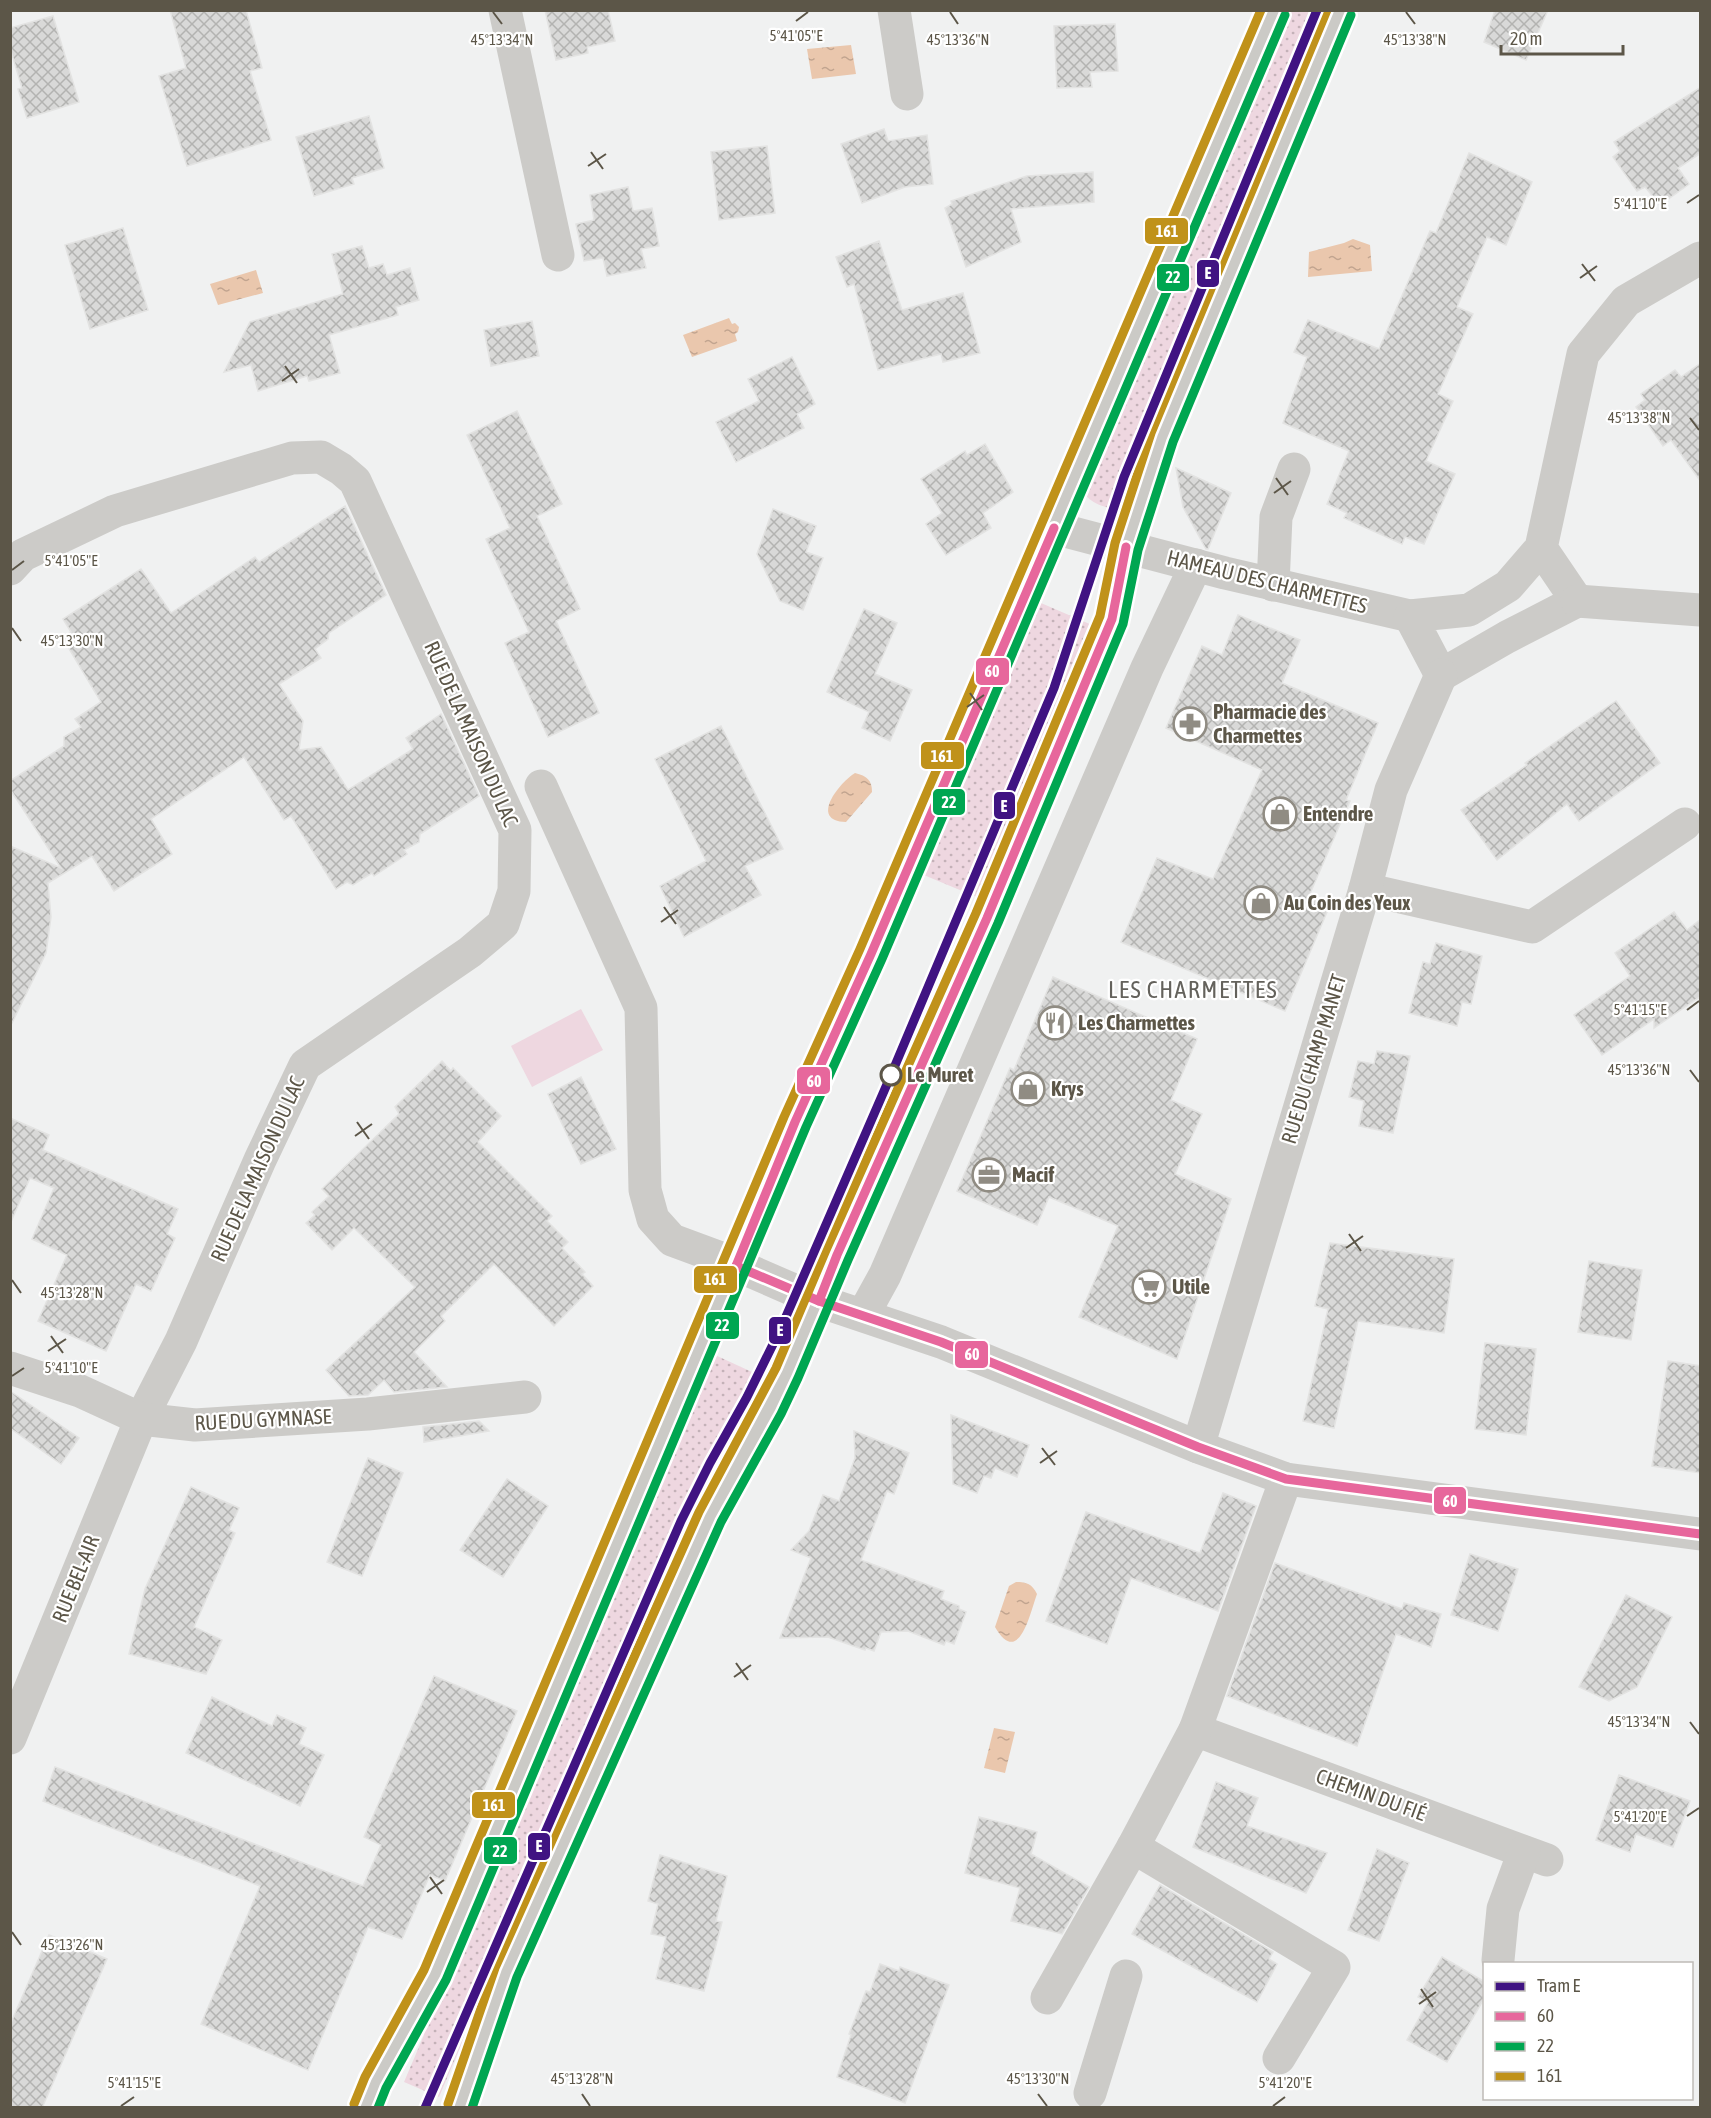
<svg xmlns="http://www.w3.org/2000/svg" width="1711" height="2118" viewBox="0 0 1711 2118" font-family="'Asap Condensed',sans-serif">
  <defs>
    <pattern id="green-dots" width="8" height="8" patternUnits="userSpaceOnUse" patternTransform="scale(1.5)"><rect width="8" height="8" fill="#eed7e0"/><path d="M2 2h.1M6 6h.1" fill="none" stroke="#c4b1b8" stroke-width="1.8" stroke-linecap="round"/></pattern>
    <pattern id="water-ripples" width="26" height="14" patternUnits="userSpaceOnUse" patternTransform="scale(1.5)"><rect width="26" height="14" fill="#eac7ad"/><path d="M2 4q2-2 4 0t4 0M15 11q2-2 4 0t4 0" fill="none" stroke="#c1a48f"/></pattern>
    <pattern id="building-cross-hatch" width="8" height="8" patternUnits="userSpaceOnUse" patternTransform="scale(1.5)"><rect width="8" height="8" fill="#d9d9d8"/><path d="M0 0l8 8M0 8l8-8" fill="none" stroke="#b3b3b1"/></pattern>
  </defs>
  <rect width="100%" height="100%" fill="#f0f1f1"/>
  <!-- green -->
  <g fill="url(#green-dots)">
    <path d="M1287 11H1328L1124 502 1121 508C1110 511 1086 502 1083 490Z"/>
    <path d="M1034 600 1092 625 979 898 919 873Z"/>
    <path d="M715 1355 765 1378 698 1510 465 2052 459 2050 439 2097 404 2082 424 2035 418 2031 446 1982Z"/>
  </g>
  <!-- pitch -->
  <path fill="#eed7e0" d="M581 1009 603 1050 532 1087 511 1046Z"/>
  <!-- water -->
  <g fill="url(#water-ripples)">
    <path d="M851 45 856 74 812 79 807 49Z"/>
    <path d="M1353 239 1370 245 1372 271 1308 277 1309 252 1344 243Z"/>
    <path d="M256 270 263 293 218 305 210 284Z"/>
    <path d="M729 318 732 324 735 323 739 327 738 332 735 334 737 341 692 357 683 335Z"/>
    <path d="M855 773C867 776 872 780 872 792L846 822C808 821 840 782 855 773Z"/>
    <path d="M1016 1582C1027 1582 1032 1584 1037 1594 1030 1613 1019 1668 995 1627L1009 1586Z"/>
    <path d="M994 1728 1015 1732 1005 1773 984 1768Z"/>
  </g>
  <!-- building -->
  <g fill="url(#building-cross-hatch)" stroke="#e3e3e2" stroke-width="1.5">
    <path d="M170 10H246L262 68 250 71 271 140 187 166 159 76 186 68Z"/>
    <path d="M545 10H608L615 41 587 47 588 53 556 60Z"/>
    <path d="M1495 10H1548L1526 60 1484 42Z"/>
    <path d="M53 16 79 102 27 118 18 89 22 88 10 48V28Z"/>
    <path d="M1115 24 1118 71 1090 72 1092 87 1057 88 1054 26Z"/>
    <path d="M1701 87V153L1678 168 1689 184 1660 205 1645 187 1637 191 1613 157 1620 151 1614 142Z"/>
    <path d="M369 116 384 168 352 178 354 184 314 196 296 137Z"/>
    <path d="M884 129 888 141 927 135 933 184 905 187 862 203 841 144Z"/>
    <path d="M767 146 775 213 719 220 711 152Z"/>
    <path d="M1469 153 1532 182 1506 245 1487 237 1457 307 1473 314 1438 394 1453 401 1426 461 1455 474 1424 544 1405 537 1402 544 1344 518 1347 513 1327 504 1349 451 1283 423 1307 357 1294 352 1308 320 1379 349 1430 231 1436 233Z"/>
    <path d="M1093 172 1094 202 1011 209 1021 242 966 267 945 208 952 204 951 201 1027 176Z"/>
    <path d="M628 187 633 211 652 208 659 246 641 249 646 268 607 276 603 258 584 261 576 224 594 220 590 195Z"/>
    <path d="M123 228 148 310 90 329 65 245Z"/>
    <path d="M879 241 902 310 963 293 980 353 943 362 941 354 878 370 854 284 847 287 836 257Z"/>
    <path d="M362 246 369 268 383 264 387 275 410 268 419 300 396 307 398 315 329 335 340 373 309 381 307 376 258 391 251 365 224 372 250 322 343 294 332 254Z"/>
    <path d="M532 321 539 356 491 366 484 330Z"/>
    <path d="M792 357 815 404 797 414 804 428 736 462 716 422 759 401 748 379Z"/>
    <path d="M1701 363V482L1671 440 1663 446 1636 407 1645 400 1641 394 1675 370 1681 377Z"/>
    <path d="M517 411 562 504 537 516 580 609 556 621 599 713 548 737 505 643 529 632 486 539 510 528 467 435Z"/>
    <path d="M985 444 1013 492 983 513 991 528 946 555 926 524 942 513 921 479 965 451 967 455Z"/>
    <path d="M1176 468 1231 493 1208 549H1206L1183 507Z"/>
    <path d="M345 506 386 595 329 633 328 639 315 649 321 658 279 684 303 721 299 750 321 747 348 790 413 749 406 738 441 714 479 796 420 834 419 842 404 850 407 854 374 876 372 873 353 885 347 882 336 889 291 816 284 820 244 757 151 819 172 854 114 891 92 856 48 883 51 917 46 953 10 1027V846L61 868 10 789V781L64 746V737L81 727 75 719 101 702 62 637 71 632 63 619 141 569 171 613 255 557 259 562Z"/>
    <path d="M773 509 816 526 806 552 823 558 803 610 780 601 757 554Z"/>
    <path d="M864 609 897 623 875 674 912 690 890 741 862 728 869 712 827 692Z"/>
    <path d="M1238 615 1300 640 1282 683 1378 723 1346 800 1350 801 1309 896 1330 905 1285 1011 1121 942 1157 858 1213 879 1262 770 1166 728 1202 646 1222 655Z"/>
    <path d="M1616 701 1660 763 1579 821 1567 804 1497 860 1461 810 1527 765 1525 763Z"/>
    <path d="M721 726 783 849 745 866 761 895 684 937 660 886 706 861 655 759Z"/>
    <path d="M1674 912 1687 930 1701 919V996L1654 1028V1019L1602 1055 1574 1015 1630 976 1615 953Z"/>
    <path d="M1436 943 1482 956 1471 1004 1462 1002 1457 1026 1409 1013 1423 962 1430 964Z"/>
    <path d="M1053 977 1197 1039 1171 1100 1202 1114 1175 1174 1231 1199 1177 1359 1079 1317 1118 1226 1049 1197 1037 1225 957 1191 1010 1068 1014 1070Z"/>
    <path d="M1377 1051 1410 1056 1393 1133 1359 1126 1364 1101 1349 1097 1358 1061 1374 1064Z"/>
    <path d="M442 1061 451 1071 453 1068 501 1116 478 1142 552 1216 547 1221 568 1242 562 1248 585 1272 582 1274 593 1286 554 1326 494 1264 441 1316 445 1321 414 1352 447 1387 394 1392 384 1380 368 1395 349 1396 326 1370 415 1287 354 1228 332 1250 306 1223 315 1215 312 1212 329 1196 322 1189 399 1114 395 1107Z"/>
    <path d="M581 1077 616 1149 581 1164 548 1094Z"/>
    <path d="M10 1118 49 1135 43 1150 178 1209 167 1234 175 1238 151 1291 136 1284 106 1351 38 1321 67 1255 32 1239 54 1188 30 1178 10 1224Z"/>
    <path d="M1330 1243 1454 1259 1444 1333 1358 1321 1334 1428 1303 1421 1328 1309 1315 1306Z"/>
    <path d="M1589 1261 1642 1270 1631 1340 1578 1332Z"/>
    <path d="M1485 1343 1536 1349 1526 1435 1475 1429Z"/>
    <path d="M1668 1361 1701 1366V1473L1652 1466Z"/>
    <path d="M10 1391 79 1438 61 1464 10 1428Z"/>
    <path d="M951 1415 1029 1445 1017 1477 995 1468 991 1478 984 1476 977 1493 953 1484Z"/>
    <path d="M479 1421 489 1431 424 1442 423 1427Z"/>
    <path d="M854 1431 909 1453 894 1494 887 1491 861 1560 944 1591 941 1599 959 1606V1609L966 1612 954 1644 946 1641 944 1645 908 1631 881 1632 874 1651 866 1648 865 1650 828 1637 780 1638 811 1558 791 1550 809 1531 823 1495 839 1501 855 1458Z"/>
    <path d="M368 1458 403 1473 362 1576 327 1562Z"/>
    <path d="M507 1479 548 1506 503 1577 460 1550Z"/>
    <path d="M191 1487 239 1508 229 1530 235 1533 194 1627 222 1640 206 1674 129 1654 145 1589Z"/>
    <path d="M1223 1493 1256 1506 1218 1611 1131 1578 1107 1644 1046 1621 1086 1512 1200 1553Z"/>
    <path d="M1470 1554 1518 1569 1498 1631 1451 1615Z"/>
    <path d="M1275 1563 1402 1609 1404 1603 1441 1614 1431 1647 1396 1634 1357 1746 1227 1696Z"/>
    <path d="M1626 1595 1672 1617 1637 1687 1609 1701 1579 1687Z"/>
    <path d="M434 1676 517 1711 445 1881 430 1875 402 1939 368 1927 308 2070 201 2024 260 1886 43 1801 55 1767 363 1886 381 1845 364 1837Z"/>
    <path d="M212 1697 272 1726 277 1715 306 1728 299 1744 324 1755 300 1806 186 1753Z"/>
    <path d="M1619 1775 1690 1801 1673 1847 1636 1834 1630 1852 1596 1840Z"/>
    <path d="M1216 1782 1258 1798 1247 1826 1327 1853 1306 1893 1193 1847Z"/>
    <path d="M979 1817 1037 1832 1031 1854 1089 1887 1062 1934 1011 1921 1020 1888 965 1873Z"/>
    <path d="M1377 1849 1409 1863 1379 1941 1348 1930Z"/>
    <path d="M660 1855 727 1876 716 1921 722 1922 704 1991 656 1979 666 1937 651 1934 658 1904 648 1901Z"/>
    <path d="M1160 1885 1273 1952 1269 1959 1277 1964 1257 2002 1132 1934Z"/>
    <path d="M49 1935 107 1959 42 2108H10V2025Z"/>
    <path d="M1442 1957 1485 1982V1997L1447 2062 1407 2040 1428 2002 1418 1997Z"/>
    <path d="M880 1964 899 1971 900 1967 949 1985 905 2103 837 2077 851 2035 849 2034 866 1991 870 1992Z"/>
  </g>
  <g fill="none" stroke-linecap="round" stroke-linejoin="round">
    <!-- minor -->
    <g stroke="#cccbc8" stroke-width="33">
      <path d="M505 10 558 255"/>
      <path d="M894 10 907 94"/>
      <path d="M1054 528 1225 573 1410 616"/>
      <path d="M1541 548 1577 601 1507 637 1441 675 1410 616 1469 610 1508 586 1541 548 1583 354 1626 301 1700 258"/>
      <path d="M10 569 23 555 115 511 292 458 321 457 341 469 355 481 515 830 514 891 503 924 470 952 305 1065 260 1160 181 1341 141 1419 10 1738"/>
      <path d="M1273 585 1276 517 1294 469"/>
      <path d="M1577 601 1700 610"/>
      <path d="M541 786 641 1008 645 1190 653 1219 672 1240 718 1257 819 1301 941 1342 1198 1447 1286 1479 1700 1534"/>
      <path d="M1365 889 1532 927 1685 824"/>
      <path d="M863 1315 885 1275 1147 668 1196 565"/>
      <path d="M10 1368 80 1391 141 1419 195 1425 368 1414 525 1397"/>
      <path d="M1198 1447 1365 889 1391 790 1441 675"/>
      <path d="M1195 1730 1547 1860"/>
      <path d="M1133 1847 1334 1967 1279 2058"/>
      <path d="M1498 1960 1503 1909 1524 1852"/>
      <path d="M1047 1998 1133 1847 1195 1730 1286 1479"/>
      <path d="M1090 2093 1126 1976"/>
    </g>
    <!-- major -->
    <g stroke="#cbcac6" stroke-width="33">
      <path d="M365 2108 375 2083 435 1975 795 1122 871 954 1054 528 1085 450 1274 10"/>
      <path d="M459 2108 506 1973 710 1517 770 1408 787 1373 837 1255 987 918 1112 619 1126 547 1162 438 1340 10"/>
    </g>
    <defs>
      <g id="bus-1">
        <path d="M736 1266 819 1301 941 1342 1198 1447 1286 1479 1700 1534"/>
        <path d="M736 1266 795 1122 871 954 1054 528"/>
        <path d="M819 1301 837 1255 987 918 1112 619 1126 547"/>
      </g>
      <g id="bus-2">
        <path d="M378 2108 386 2088 446 1980 806 1127 882 959 1285 15"/>
        <path d="M472 2108 517 1977 721 1522 781 1414 798 1378 848 1260 998 923 1123 624 1138 550 1173 442 1351 15"/>
      </g>
      <g id="bus-3">
        <path d="M354 2104 365 2077 424 1970 784 1117 860 949 1261 10"/>
        <path d="M448 2104 495 1968 699 1512 776 1368 826 1250 976 913 1100 616 1115 543 1151 433 1327 10"/>
      </g>
    </defs>
    <!-- bus-1 casing -->
    <use href="#bus-1" stroke="#fff" stroke-width="14"/>
    <!-- bus-2 casing -->
    <use href="#bus-2" stroke="#fff" stroke-width="14"/>
    <!-- bus-3 casing -->
    <use href="#bus-3" stroke="#fff" stroke-width="14"/>
    <!-- bus-1 -->
    <use href="#bus-1" stroke="#e7679c" stroke-width="9"/>
    <!-- bus-2 -->
    <use href="#bus-2" stroke="#00a651" stroke-width="9"/>
    <!-- bus-3 -->
    <use href="#bus-3" stroke="#c0921a" stroke-width="9"/>
    <defs>
      <path id="tram-1" d="M425 2108 681 1521 710 1463 747 1397 781 1328 891 1075 1054 688 1124 477 1317 10"/>
    </defs>
    <!-- tram-1 casing -->
    <use href="#tram-1" stroke="#fff" stroke-width="14"/>
    <!-- tram-1 -->
    <use href="#tram-1" stroke="#401382" stroke-width="9"/>
  </g>
  <!-- ticks -->
  <path fill="none" stroke="#5c5648" stroke-width="2" d="M493 12 502 24M950 12 958 24M1406 12 1415 24M796 21 808 12M591 152 603 169M588 166 606 154M1687 203 1699 195M1582 264 1595 281M1580 278 1597 266M285 366 297 383M282 381 299 369M1690 418 1699 430M1276 478 1288 495M1274 493 1291 481M12 570 24 561M12 628 21 641M970 693 982 710M967 707 984 695M664 907 676 924M661 922 678 910M1687 1010 1699 1001M1690 1070 1699 1082M357 1122 369 1139M355 1136 372 1124M1349 1234 1361 1251M1346 1248 1363 1236M12 1280 21 1293M51 1336 63 1353M48 1351 66 1339M12 1376 24 1368M1042 1448 1055 1465M1040 1463 1057 1451M736 1663 748 1680M734 1677 751 1665M1690 1722 1699 1734M1687 1816 1699 1808M430 1877 442 1894M427 1892 444 1880M12 1932 21 1945M1421 1989 1433 2007M1419 2004 1436 1992M582 2094 590 2106M1038 2094 1047 2106M121 2106 134 2097M1273 2106 1285 2097"/>
  <!-- icons -->
  <defs>
    <symbol id="pharmacy-ring" viewBox="-11 -11 22 22"><circle r="9.5" fill="#fff" stroke="#908c83" stroke-width="1.5"/><path d="M-2-6h4v4h4v4h-4v4h-4v-4h-4v-4h4Z" fill="#908c83"/></symbol>
    <symbol id="shop-ring" viewBox="-11 -11 22 22"><circle r="9.5" fill="#fff" stroke="#908c83" stroke-width="1.5"/><path d="M-5-2.5h2.3a2.7 3.5 0 0 1 5.4 0H5L5.5 6h-11ZM-1.5-2.5h3a1.5 2.3 0 0 0-3 0Z" fill="#908c83"/></symbol>
    <symbol id="restaurant-ring" viewBox="-11 -11 22 22"><circle r="9.5" fill="#fff" stroke="#908c83" stroke-width="1.5"/><path d="M-5-6h1v4h1v-4h1v4h1v-4h1v5L-1.5 .5V6h-2V.5L-5-1ZM5-6V6H3V1.5H1.5Q1.5-4 5-6Z" fill="#908c83"/></symbol>
    <symbol id="office-ring" viewBox="-11 -11 22 22"><circle r="9.5" fill="#fff" stroke="#908c83" stroke-width="1.5"/><path d="M-6-3h4V-5.5h4V-3h4V5H-6ZM-1-4.5V-3h2v-1.5ZM-6 0V1H6V0Z" fill="#908c83"/></symbol>
    <symbol id="supermarket-ring" viewBox="-11 -11 22 22"><circle r="9.5" fill="#fff" stroke="#908c83" stroke-width="1.5"/><path d="M-6-5.5h2.5l.6 2H6L4.5 2H-2.5L-4.4-4H-6ZM-1.5 3.2a1.3 1.3 0 1 0 .1 0ZM3 3.2a1.3 1.3 0 1 0 .1 0Z" fill="#908c83"/></symbol>
  </defs>
  <g fill-rule="evenodd">
    <use href="#pharmacy-ring" x="1171" y="705" width="38" height="38"/>
    <use href="#shop-ring" x="1261" y="795" width="38" height="38"/>
    <use href="#shop-ring" x="1242" y="884" width="38" height="38"/>
    <use href="#restaurant-ring" x="1036" y="1004" width="38" height="38"/>
    <use href="#shop-ring" x="1009" y="1070" width="38" height="38"/>
    <use href="#office-ring" x="970" y="1156" width="38" height="38"/>
    <use href="#supermarket-ring" x="1130" y="1268" width="38" height="38"/>
  </g>
  <!-- markers -->
  <circle fill="#fff" stroke="#5c5648" stroke-width="3" cx="891" cy="1075" r="10"/>
  <g text-anchor="middle" stroke-width="4.5" stroke-linejoin="round" paint-order="stroke">
    <!-- street labels -->
    <g font-size="21" fill="#5c5648" stroke="#fff">
      <text transform="translate(1267 582) rotate(14)" y="7">HAMEAU DES CHARMETTES</text>
      <text transform="translate(471 734) rotate(66)" y="7">RUE DE LA MAISON DU LAC</text>
      <text transform="translate(1314 1059) rotate(-73)" y="7">RUE DU CHAMP MANET</text>
      <text transform="translate(258 1169) rotate(-66)" y="7">RUE DE LA MAISON DU LAC</text>
      <text transform="translate(263 1420) rotate(-3)" y="7">RUE DU GYMNASE</text>
      <text transform="translate(76 1579) rotate(-68)" y="7">RUE BEL-AIR</text>
      <text transform="translate(1371 1795) rotate(20)" y="7">CHEMIN DU FIÉ</text>
    </g>
    <!-- poi labels -->
    <g font-size="21" font-weight="bold" fill="#5c5648" stroke="#fff" text-anchor="start">
      <text x="1213" y="719">Pharmacie des<tspan x="1213" dy="24">Charmettes</tspan></text>
      <text x="1303" y="821">Entendre</text>
      <text x="1284" y="910">Au Coin des Yeux</text>
      <text x="1078" y="1030">Les Charmettes</text>
      <text x="1051" y="1096">Krys</text>
      <text x="1012" y="1182">Macif</text>
      <text x="1172" y="1294">Utile</text>
    </g>
    <!-- stop labels -->
    <g font-size="21" font-weight="bold" fill="#5c5648" stroke="#fff" text-anchor="start">
      <text x="907" y="1082">Le Muret</text>
    </g>
    <!-- quarter labels -->
    <g font-size="24" letter-spacing="1.5" fill="#64625c" stroke="#fff">
      <text x="1193" y="998">LES CHARMETTES</text>
    </g>
  </g>
  <g font-size="15" text-anchor="middle" fill="#5c5648" stroke="#fff" stroke-width="4.5" stroke-linejoin="round" paint-order="stroke">
    <text x="796" y="41">5°41'05"E</text>
    <text x="502" y="45">45°13'34"N</text>
    <text x="958" y="45">45°13'36"N</text>
    <text x="1415" y="45">45°13'38"N</text>
    <text x="1640" y="209">5°41'10"E</text>
    <text x="1639" y="423">45°13'38"N</text>
    <text x="71" y="566">5°41'05"E</text>
    <text x="72" y="646">45°13'30"N</text>
    <text x="1640" y="1015">5°41'15"E</text>
    <text x="1639" y="1075">45°13'36"N</text>
    <text x="72" y="1298">45°13'28"N</text>
    <text x="71" y="1373">5°41'10"E</text>
    <text x="1639" y="1727">45°13'34"N</text>
    <text x="1640" y="1822">5°41'20"E</text>
    <text x="72" y="1950">45°13'26"N</text>
    <text x="582" y="2084">45°13'28"N</text>
    <text x="1038" y="2084">45°13'30"N</text>
    <text x="134" y="2088">5°41'15"E</text>
    <text x="1285" y="2088">5°41'20"E</text>
  </g>
  <g stroke="#fff" stroke-width="2">
    <rect x="1144" y="217" width="45" height="28" rx="6" fill="#c0921a"/>
    <rect x="1196" y="259" width="24" height="29" rx="6" fill="#401382"/>
    <rect x="1156" y="263" width="34" height="29" rx="6" fill="#00a651"/>
    <rect x="975" y="657" width="35" height="29" rx="6" fill="#e7679c"/>
    <rect x="920" y="741" width="45" height="29" rx="6" fill="#c0921a"/>
    <rect x="932" y="788" width="34" height="28" rx="6" fill="#00a651"/>
    <rect x="993" y="791" width="23" height="29" rx="6" fill="#401382"/>
    <rect x="796" y="1066" width="35" height="29" rx="6" fill="#e7679c"/>
    <rect x="693" y="1265" width="45" height="29" rx="6" fill="#c0921a"/>
    <rect x="705" y="1311" width="35" height="29" rx="6" fill="#00a651"/>
    <rect x="768" y="1316" width="24" height="29" rx="6" fill="#401382"/>
    <rect x="954" y="1340" width="35" height="29" rx="6" fill="#e7679c"/>
    <rect x="1433" y="1486" width="34" height="29" rx="6" fill="#e7679c"/>
    <rect x="471" y="1791" width="45" height="28" rx="6" fill="#c0921a"/>
    <rect x="527" y="1832" width="24" height="29" rx="6" fill="#401382"/>
    <rect x="483" y="1836" width="35" height="29" rx="6" fill="#00a651"/>
  </g>
  <g font-size="16" text-anchor="middle" font-weight="bold" fill="#fff">
    <text x="1167" y="237">161</text>
    <text x="1208" y="279">E</text>
    <text x="1173" y="283">22</text>
    <text x="992" y="677">60</text>
    <text x="942" y="762">161</text>
    <text x="949" y="808">22</text>
    <text x="1004" y="812">E</text>
    <text x="814" y="1087">60</text>
    <text x="715" y="1285">161</text>
    <text x="722" y="1331">22</text>
    <text x="780" y="1336">E</text>
    <text x="972" y="1360">60</text>
    <text x="1450" y="1507">60</text>
    <text x="494" y="1811">161</text>
    <text x="539" y="1852">E</text>
    <text x="500" y="1857">22</text>
  </g>
  <!-- border -->
  <rect width="1711" height="2118" fill="none" stroke="#5c5648" stroke-width="24"/>
  <!-- legend -->
  <rect x="1483" y="1962" width="210" height="138" fill="#ffffff" stroke="#bebbb6" stroke-width="1.5"/>
  <rect x="1495" y="1982" width="30" height="9" fill="#401382" stroke="#bebbb6" stroke-width="1.5"/>
  <text x="1537" y="1992" font-size="18" fill="#5c5648">Tram E</text>
  <rect x="1495" y="2012" width="30" height="9" fill="#e7679c" stroke="#bebbb6" stroke-width="1.5"/>
  <text x="1537" y="2022" font-size="18" fill="#5c5648">60</text>
  <rect x="1495" y="2042" width="30" height="9" fill="#00a651" stroke="#bebbb6" stroke-width="1.5"/>
  <text x="1537" y="2052" font-size="18" fill="#5c5648">22</text>
  <rect x="1495" y="2072" width="30" height="9" fill="#c0921a" stroke="#bebbb6" stroke-width="1.5"/>
  <text x="1537" y="2082" font-size="18" fill="#5c5648">161</text>
  <!-- scale -->
  <path d="M1501 45v9h122v-9" fill="none" stroke="#5c5648" stroke-width="3"/>
  <text x="1510" y="45" font-size="18" fill="#5c5648" stroke="#ffffff" stroke-width="4.5" paint-order="stroke">20 m</text>
</svg>
